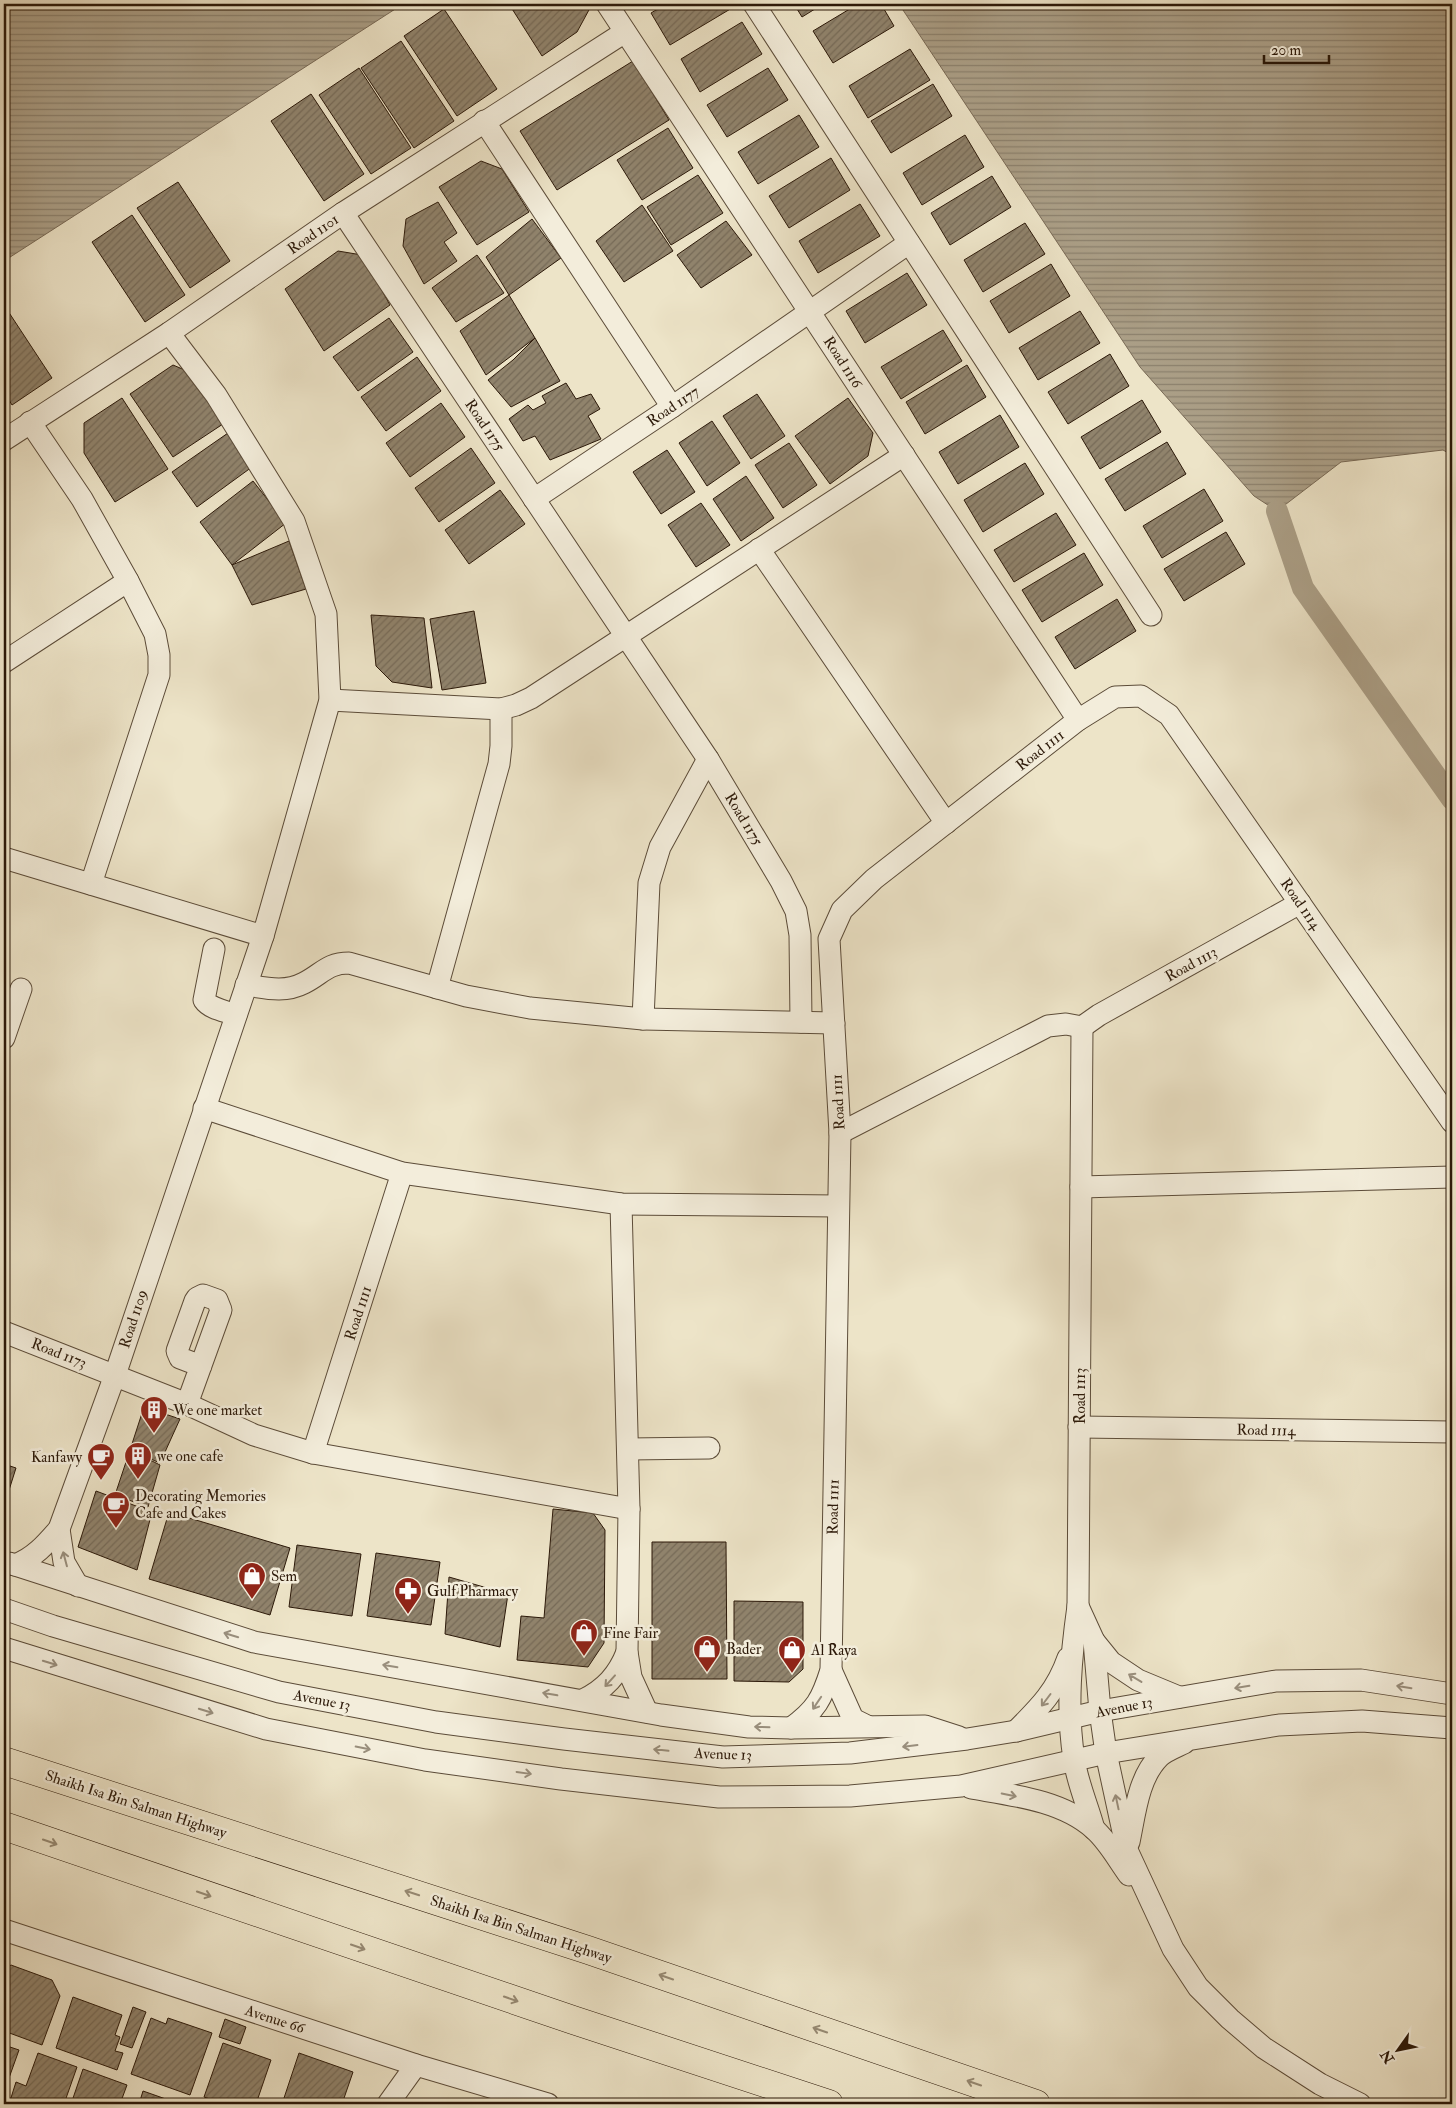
<svg xmlns="http://www.w3.org/2000/svg" width="1456" height="2108" viewBox="0 0 1456 2108" font-family="'IM FELL Double Pica',serif">
  <defs>
    <pattern id="water-rules" width="6" height="5" patternUnits="userSpaceOnUse" patternTransform="scale(1.25)"><rect width="6" height="5" fill="#ab9f87"/><path d="M0 2.5h6" fill="none" stroke="#8b816d"/></pattern>
    <pattern id="building-hatch" width="6" height="6" patternUnits="userSpaceOnUse" patternTransform="scale(1.25)"><rect width="6" height="6" fill="#90836c"/><path d="M-1 1l2-2M0 6l6-6M5 7l2-2" fill="none" stroke="#766a57"/></pattern>
  </defs>
  <rect width="100%" height="100%" fill="#ede4c8"/>
  <filter id="stains"><feTurbulence type="fractalNoise" baseFrequency=".004" numOctaves="4"/><feColorMatrix values="0 0 0 0 .2 0 0 0 0 .09 0 0 0 0 .02 0 0 0 .5 -.17"/></filter>
  <radialGradient id="worn" r=".72"><stop offset=".6" stop-color="#630" stop-opacity="0"/><stop offset="1" stop-color="#630" stop-opacity=".3"/></radialGradient>
  <!-- water -->
  <g fill="url(#water-rules)" stroke="#786955">
    <path d="M4 4H403L4 261Z"/>
    <path d="M899 4H1452V455L1443 450 1341 462 1277 511 1254 496 1140 367Z"/>
  </g>
  <g fill="none" stroke-linecap="round" stroke-linejoin="round">
    <!-- canal -->
    <path stroke="#ab9f87" stroke-width="22" d="M1277 511 1303 588 1452 799"/>
  </g>
  <!-- building -->
  <g fill="url(#building-hatch)" stroke="#2c1909">
    <path d="M509 4H587L590 8 577 32 542 56Z"/>
    <path d="M666 4H730L732 8 670 45 651 13Z"/>
    <path d="M794 4H823L802 17Z"/>
    <path d="M858 4H881L894 26 833 63 813 31Z"/>
    <path d="M444 9 497 89 457 116 404 36Z"/>
    <path d="M742 22 762 54 700 92 681 59Z"/>
    <path d="M401 41 454 121 414 148 361 68Z"/>
    <path d="M910 49 930 80 868 118 849 86Z"/>
    <path d="M633 61 669 120 557 190 520 131Z"/>
    <path d="M359 68 411 148 371 174 319 95Z"/>
    <path d="M768 68 788 100 727 137 707 105Z"/>
    <path d="M933 84 952 116 891 153 871 121Z"/>
    <path d="M311 94 364 174 324 201 271 121Z"/>
    <path d="M799 115 819 147 758 184 738 152Z"/>
    <path d="M668 128 693 168 642 200 617 160Z"/>
    <path d="M965 135 984 167 922 205 903 173Z"/>
    <path d="M831 158 850 190 789 228 769 196Z"/>
    <path d="M481 161 502 169 529 212 477 245 439 187Z"/>
    <path d="M698 175 723 213 671 245 647 207Z"/>
    <path d="M992 176 1011 207 950 245 931 213Z"/>
    <path d="M178 182 230 261 190 288 137 208Z"/>
    <path d="M438 202 457 233 444 242 457 261 424 284 403 246 406 219Z"/>
    <path d="M860 204 880 236 818 273 799 241Z"/>
    <path d="M642 205 673 251 624 282 596 241Z"/>
    <path d="M132 215 185 295 145 322 92 242Z"/>
    <path d="M532 219 561 258 509 295 486 257Z"/>
    <path d="M726 221 752 255 701 288 677 255Z"/>
    <path d="M1025 223 1045 254 983 292 964 260Z"/>
    <path d="M338 251 362 255 390 305 324 351 285 289Z"/>
    <path d="M477 255 504 293 456 322 432 288Z"/>
    <path d="M1051 264 1070 296 1009 333 990 301Z"/>
    <path d="M907 273 927 305 865 343 846 311Z"/>
    <path d="M509 295 535 338 486 375 460 331Z"/>
    <path d="M4 305 52 378 12 405 4 392Z"/>
    <path d="M1080 311 1100 343 1038 380 1019 348Z"/>
    <path d="M389 318 413 352 358 391 333 357Z"/>
    <path d="M943 330 962 361 901 399 881 367Z"/>
    <path d="M535 338 560 381 511 407 488 380 513 360Z"/>
    <path d="M1110 354 1129 386 1068 424 1048 392Z"/>
    <path d="M417 357 441 391 386 431 361 397Z"/>
    <path d="M173 365 194 374 226 422 173 457 130 394Z"/>
    <path d="M967 365 986 397 925 434 906 402Z"/>
    <path d="M566 383 576 399 591 394 600 409 588 416 601 439 550 460 535 436 523 441 509 419 528 405 533 410 546 403 542 396Z"/>
    <path d="M757 394 785 436 751 459 723 416Z"/>
    <path d="M122 398 168 469 115 502 84 453V423Z"/>
    <path d="M848 398 873 433 868 456 830 484 795 436Z"/>
    <path d="M1142 400 1161 432 1100 469 1081 437Z"/>
    <path d="M441 403 465 437 410 477 386 443Z"/>
    <path d="M1000 415 1019 447 958 484 939 452Z"/>
    <path d="M712 421 740 463 707 486 679 443Z"/>
    <path d="M228 433 252 467 197 507 172 472Z"/>
    <path d="M1167 442 1186 474 1125 511 1105 479Z"/>
    <path d="M789 443 817 485 783 508 755 465Z"/>
    <path d="M471 448 495 483 439 522 415 488Z"/>
    <path d="M667 450 695 492 661 514 633 472Z"/>
    <path d="M1025 463 1044 494 983 532 964 500Z"/>
    <path d="M746 476 774 518 741 541 713 499Z"/>
    <path d="M253 481 286 523 232 565 200 522Z"/>
    <path d="M1204 489 1223 521 1162 558 1143 526Z"/>
    <path d="M500 490 525 524 469 564 445 530Z"/>
    <path d="M701 503 730 545 696 567 668 525Z"/>
    <path d="M1056 513 1076 545 1014 582 994 550Z"/>
    <path d="M1226 532 1245 564 1184 601 1164 569Z"/>
    <path d="M289 541 306 589 252 605 232 565Z"/>
    <path d="M1084 553 1103 585 1042 622 1022 590Z"/>
    <path d="M1117 599 1136 631 1075 669 1055 637Z"/>
    <path d="M474 611 486 683 442 690 430 619Z"/>
    <path d="M371 615 424 618 432 688 392 682 376 666Z"/>
    <path d="M144 1407 180 1419 160 1463 130 1450Z"/>
    <path d="M130 1450 160 1465 148 1507 115 1495Z"/>
    <path d="M4 1464 16 1468 4 1506Z"/>
    <path d="M96 1491 152 1512 137 1570 78 1547Z"/>
    <path d="M553 1509 593 1513 605 1530 604 1643 588 1667 517 1660 521 1616 544 1618Z"/>
    <path d="M169 1512 290 1548 270 1615 149 1579Z"/>
    <path d="M652 1542H726L727 1679H652Z"/>
    <path d="M297 1545 361 1554 352 1616 289 1607Z"/>
    <path d="M376 1553 440 1562 431 1625 367 1616Z"/>
    <path d="M449 1577 508 1594 500 1647 445 1634Z"/>
    <path d="M734 1601 803 1602V1669L789 1682 734 1681Z"/>
    <path d="M11 1965 52 1980 60 1996 42 2045 4 2031V1970Z"/>
    <path d="M73 1997 122 2015 115 2035 120 2037 115 2051 123 2053 117 2070 56 2048Z"/>
    <path d="M133 2007 146 2012 132 2048 120 2044Z"/>
    <path d="M151 2018 166 2024 168 2018 212 2033 190 2095 131 2074Z"/>
    <path d="M225 2019 246 2027 240 2044 219 2037Z"/>
    <path d="M223 2043 271 2060 256 2104H225L204 2097Z"/>
    <path d="M4 2045 19 2050 4 2092Z"/>
    <path d="M38 2053 77 2067 64 2104H9L16 2082 26 2086Z"/>
    <path d="M299 2053 353 2072 342 2104H282Z"/>
    <path d="M83 2069 127 2085 120 2104H71Z"/>
    <path d="M143 2091 180 2104H139Z"/>
  </g>
  <g fill="none" stroke-linecap="round" stroke-linejoin="round">
    <defs>
      <g id="minor">
        <path d="M607 4 1078 720"/>
        <path d="M754 4 1151 615"/>
        <path d="M484 121 672 407"/>
        <path d="M343 213 708 759 781 881 796 911 800 935 801 1022"/>
        <path d="M30 422 82 499 128 581 155 634 159 655V675L91 884"/>
        <path d="M4 440 169 333 343 213 625 32"/>
        <path d="M534 499 672 407 909 243"/>
        <path d="M759 549 946 823"/>
        <path d="M4 662 128 581"/>
        <path d="M330 700 501 709 516 705 531 698 904 455"/>
        <path d="M4 858 263 936"/>
        <path d="M214 949 204 1000C210 1009 226 1011 236 1015"/>
        <path d="M246 985C266 988 285 993 304 983 322 974 327 963 349 963L466 996 530 1008 643 1019 834 1023"/>
        <path d="M437 988 499 764 501 746V709"/>
        <path d="M643 1019 649 883 660 847 708 759"/>
        <path d="M1082 1027 1078 1606C1071 1656 1066 1709 1074 1759 1077 1782 1088 1806 1094 1829"/>
        <path d="M4 1038 21 989"/>
        <path d="M204 1108 402 1173 621 1204 837 1206"/>
        <path d="M840 1133 1048 1026 1066 1024 1082 1027 1099 1015 1300 903"/>
        <path d="M1081 1187 1452 1177"/>
        <path d="M621 1204 629 1509 627 1652 631 1677 647 1712"/>
        <path d="M4 1332 187 1404 254 1435 313 1453 629 1509"/>
        <path d="M187 1404 221 1310 217 1300 203 1295 197 1298 195 1301 177 1351 180 1358 201 1366"/>
        <path d="M1079 1427 1452 1432"/>
        <path d="M628 1449 709 1448"/>
        <path d="M313 1453 402 1173"/>
        <path d="M59 1529 64 1562 78 1586"/>
        <path d="M9 1563 254 1642 661 1715 749 1727 791 1728 925 1726 959 1737"/>
        <path d="M15 1565C34 1558 46 1544 59 1529L115 1375 263 936 330 700 326 614 294 521 216 395 169 333"/>
        <path d="M1078 1606 1094 1641 1100 1711 1106 1753 1127 1850 1173 1949 1198 1987 1230 2019 1264 2048 1320 2084 1360 2104"/>
        <path d="M4 1609 53 1626 279 1692 436 1722 564 1739 723 1757 850 1753 967 1739 1016 1731 1100 1711 1276 1681 1361 1680 1452 1694"/>
        <path d="M1094 1641 1111 1662 1138 1680 1179 1697"/>
        <path d="M4 1648 266 1729 425 1760 561 1779 719 1797 850 1796 961 1786 1106 1753 1279 1725 1362 1721 1452 1728"/>
        <path d="M831 1670 853 1719 867 1726"/>
        <path d="M583 1700C605 1689 618 1675 627 1652"/>
        <path d="M791 1728C816 1710 822 1699 831 1670L840 1133 829 939 842 910 874 879 1078 720 1115 697 1141 696 1169 715 1452 1122"/>
        <path d="M1016 1731C1040 1707 1057 1690 1068 1658"/>
        <path d="M971 1788C1011 1795 1062 1800 1094 1829 1108 1841 1118 1860 1129 1875"/>
        <path d="M1129 1842C1135 1814 1138 1778 1159 1757 1165 1751 1176 1747 1184 1743"/>
        <path d="M4 1930 416 2065 548 2104"/>
        <path d="M388 2104 416 2065"/>
      </g>
      <g id="highway">
        <path d="M4 1761 588 1950 1036 2104"/>
        <path d="M4 1826 573 2020 829 2104"/>
      </g>
    </defs>
    <!-- minor casing -->
    <use href="#minor" stroke="#5c4c39" stroke-width="23"/>
    <!-- highway casing -->
    <use href="#highway" stroke="#2c1909" stroke-width="29"/>
    <!-- minor -->
    <use href="#minor" stroke="#f3eddb" stroke-width="21"/>
    <!-- highway -->
    <use href="#highway" stroke="#ede4c8" stroke-width="28"/>
  </g>
  <!-- one-way arrows -->
  <defs><path id="oneway-shaft" d="M-6 0H5M1.5-3L5.5 0L1.5 3" fill="none" stroke-width="1.6" stroke-linecap="round" stroke-linejoin="round" transform="scale(1.25)"/></defs>
  <g stroke="#998e7c">
    <use href="#oneway-shaft" transform="translate(65 1559) rotate(-105)"/>
    <use href="#oneway-shaft" transform="translate(231 1635) rotate(-163)"/>
    <use href="#oneway-shaft" transform="translate(50 1663) rotate(17)"/>
    <use href="#oneway-shaft" transform="translate(390 1666) rotate(-171)"/>
    <use href="#oneway-shaft" transform="translate(1135 1678) rotate(-149)"/>
    <use href="#oneway-shaft" transform="translate(610 1681) rotate(132)"/>
    <use href="#oneway-shaft" transform="translate(1242 1687) rotate(171)"/>
    <use href="#oneway-shaft" transform="translate(1404 1687) rotate(-171)"/>
    <use href="#oneway-shaft" transform="translate(550 1694) rotate(-170)"/>
    <use href="#oneway-shaft" transform="translate(1046 1700) rotate(127)"/>
    <use href="#oneway-shaft" transform="translate(817 1703) rotate(124)"/>
    <use href="#oneway-shaft" transform="translate(206 1711) rotate(17)"/>
    <use href="#oneway-shaft" transform="translate(762 1727) rotate(-178)"/>
    <use href="#oneway-shaft" transform="translate(910 1746) rotate(173)"/>
    <use href="#oneway-shaft" transform="translate(363 1748) rotate(11)"/>
    <use href="#oneway-shaft" transform="translate(661 1750) rotate(-174)"/>
    <use href="#oneway-shaft" transform="translate(524 1773) rotate(8)"/>
    <use href="#oneway-shaft" transform="translate(1009 1795) rotate(12)"/>
    <use href="#oneway-shaft" transform="translate(1117 1802) rotate(-102)"/>
  </g>
  <g stroke="#968972">
    <use href="#oneway-shaft" transform="translate(50 1842) rotate(19)"/>
    <use href="#oneway-shaft" transform="translate(412 1893) rotate(-162)"/>
    <use href="#oneway-shaft" transform="translate(204 1894) rotate(19)"/>
    <use href="#oneway-shaft" transform="translate(358 1947) rotate(19)"/>
    <use href="#oneway-shaft" transform="translate(666 1977) rotate(-161)"/>
    <use href="#oneway-shaft" transform="translate(511 1999) rotate(19)"/>
    <use href="#oneway-shaft" transform="translate(820 2030) rotate(-161)"/>
    <use href="#oneway-shaft" transform="translate(974 2083) rotate(-161)"/>
  </g>
  <!-- icons -->
  <defs>
    <symbol id="building-pin" viewBox="-11 -11 22 30"><path d="M0 17L-7.5 6A9.5 9.5 0 1 1 7.5 6Z" fill="#8f2418" stroke="#f3eddb"/><path d="M-4-6H4V6H1V3H-1V6H-4ZM-2.5-4.3h1.7v1.8h-1.7ZM.8-4.3h1.7v1.8H.8ZM-2.5-1h1.7V.8h-1.7ZM.8-1h1.7V.8H.8Z" fill="#fff"/></symbol>
    <symbol id="cafe-pin" viewBox="-11 -11 22 30"><path d="M0 17L-7.5 6A9.5 9.5 0 1 1 7.5 6Z" fill="#8f2418" stroke="#f3eddb"/><path d="M-5.5-4.5H6V0H3Q3 3.5 0 3.5H-2.5Q-5.5 3.5-5.5 0ZM3-3.2v2h1.7v-2ZM-6 4.5H4V6H-6Z" fill="#fff"/></symbol>
    <symbol id="shop-pin" viewBox="-11 -11 22 30"><path d="M0 17L-7.5 6A9.5 9.5 0 1 1 7.5 6Z" fill="#8f2418" stroke="#f3eddb"/><path d="M-5-2.5h2.3a2.7 3.5 0 0 1 5.4 0H5L5.5 6h-11ZM-1.5-2.5h3a1.5 2.3 0 0 0-3 0Z" fill="#fff"/></symbol>
    <symbol id="pharmacy-pin" viewBox="-11 -11 22 30"><path d="M0 17L-7.5 6A9.5 9.5 0 1 1 7.5 6Z" fill="#8f2418" stroke="#f3eddb"/><path d="M-2-6h4v4h4v4h-4v4h-4v-4h-4v-4h4Z" fill="#fff"/></symbol>
  </defs>
  <g fill-rule="evenodd">
    <use href="#building-pin" x="138" y="1394" width="32" height="43"/>
    <use href="#building-pin" x="122" y="1440" width="32" height="43"/>
    <use href="#cafe-pin" x="85" y="1441" width="32" height="43"/>
    <use href="#cafe-pin" x="100" y="1489" width="32" height="43"/>
    <use href="#shop-pin" x="236" y="1560" width="32" height="43"/>
    <use href="#pharmacy-pin" x="392" y="1575" width="32" height="43"/>
    <use href="#shop-pin" x="568" y="1617" width="32" height="43"/>
    <use href="#shop-pin" x="691" y="1633" width="32" height="43"/>
    <use href="#shop-pin" x="776" y="1634" width="32" height="43"/>
  </g>
  <g text-anchor="middle" stroke-width="5" stroke-linejoin="round" paint-order="stroke">
    <!-- street labels -->
    <g font-size="15" fill="#2c1909" stroke="#f3eddb">
      <text transform="translate(313 234) rotate(-35)" y="5">Road 1101</text>
      <text transform="translate(843 362) rotate(57)" y="5">Road 1116</text>
      <text transform="translate(673 406) rotate(-34)" y="5">Road 1177</text>
      <text transform="translate(485 425) rotate(56)" y="5">Road 1175</text>
      <text transform="translate(1040 750) rotate(-38)" y="5">Road 1111</text>
      <text transform="translate(744 819) rotate(59)" y="5">Road 1175</text>
      <text transform="translate(1301 904) rotate(55)" y="5">Road 1114</text>
      <text transform="translate(1191 964) rotate(-29)" y="5">Road 1113</text>
      <text transform="translate(838 1102) rotate(-93)" y="5">Road 1111</text>
      <text transform="translate(358 1313) rotate(-72)" y="5">Road 1111</text>
      <text transform="translate(133 1319) rotate(-72)" y="5">Road 1109</text>
      <text transform="translate(59 1353) rotate(21)" y="5">Road 1173</text>
      <text transform="translate(1080 1396) rotate(-90)" y="5">Road 1113</text>
      <text transform="translate(1266 1430) rotate(1)" y="5">Road 1114</text>
      <text transform="translate(833 1507) rotate(-89)" y="5">Road 1111</text>
      <text transform="translate(322 1700) rotate(11)" y="5">Avenue 13</text>
      <text transform="translate(1124 1707) rotate(-11)" y="5">Avenue 13</text>
      <text transform="translate(723 1754) rotate(2)" y="5">Avenue 13</text>
      <text transform="translate(136 1804) rotate(18)" y="5">Shaikh Isa Bin Salman Highway</text>
      <text transform="translate(521 1929) rotate(18)" y="5">Shaikh Isa Bin Salman Highway</text>
      <text transform="translate(275 2019) rotate(18)" y="5">Avenue 66</text>
    </g>
    <!-- poi labels -->
    <g font-size="15" fill="#2c1909" stroke="#f3eddb" text-anchor="start">
      <text x="173" y="1415">We one market</text>
      <text x="157" y="1461">we one cafe</text>
      <text x="82" y="1462" text-anchor="end">Kanfawy</text>
      <text x="135" y="1501">Decorating Memories<tspan x="135" dy="17">Cafe and Cakes</tspan></text>
      <text x="271" y="1581">Sem</text>
      <text x="427" y="1596">Gulf Pharmacy</text>
      <text x="603" y="1638">Fine Fair</text>
      <text x="726" y="1654">Bader</text>
      <text x="811" y="1655">Al Raya</text>
    </g>
  </g>
  <!-- margin -->
  <rect width="1456" height="2108" fill="none" stroke="#ede4c8" stroke-width="20"/>
  <rect x="5" y="5" width="1446" height="2098" fill="none" stroke="#2c1909" stroke-width="2.5"/>
  <rect x="10" y="10" width="1436" height="2088" fill="none" stroke="#2c1909"/>
  <!-- north arrow -->
  <g transform="translate(1398 2050) rotate(237)" stroke="#f3eddb" stroke-width="4" paint-order="stroke">
  <path d="M0-4L9 19L0 12L-9 19Z" fill="#2c1909"/>
  <text y="-8" font-size="14" font-weight="bold" text-anchor="middle" fill="#2c1909">N</text>
  </g>
  <!-- scale -->
  <path d="M1264 55v8h65v-8" fill="none" stroke="#2c1909" stroke-width="2.5"/>
  <text x="1271" y="55" font-size="15" fill="#2c1909" stroke="#f3eddb" stroke-width="4" paint-order="stroke">20 m</text>
  <rect width="100%" height="100%" filter="url(#stains)"/>
  <rect width="100%" height="100%" fill="url(#worn)"/>
</svg>
